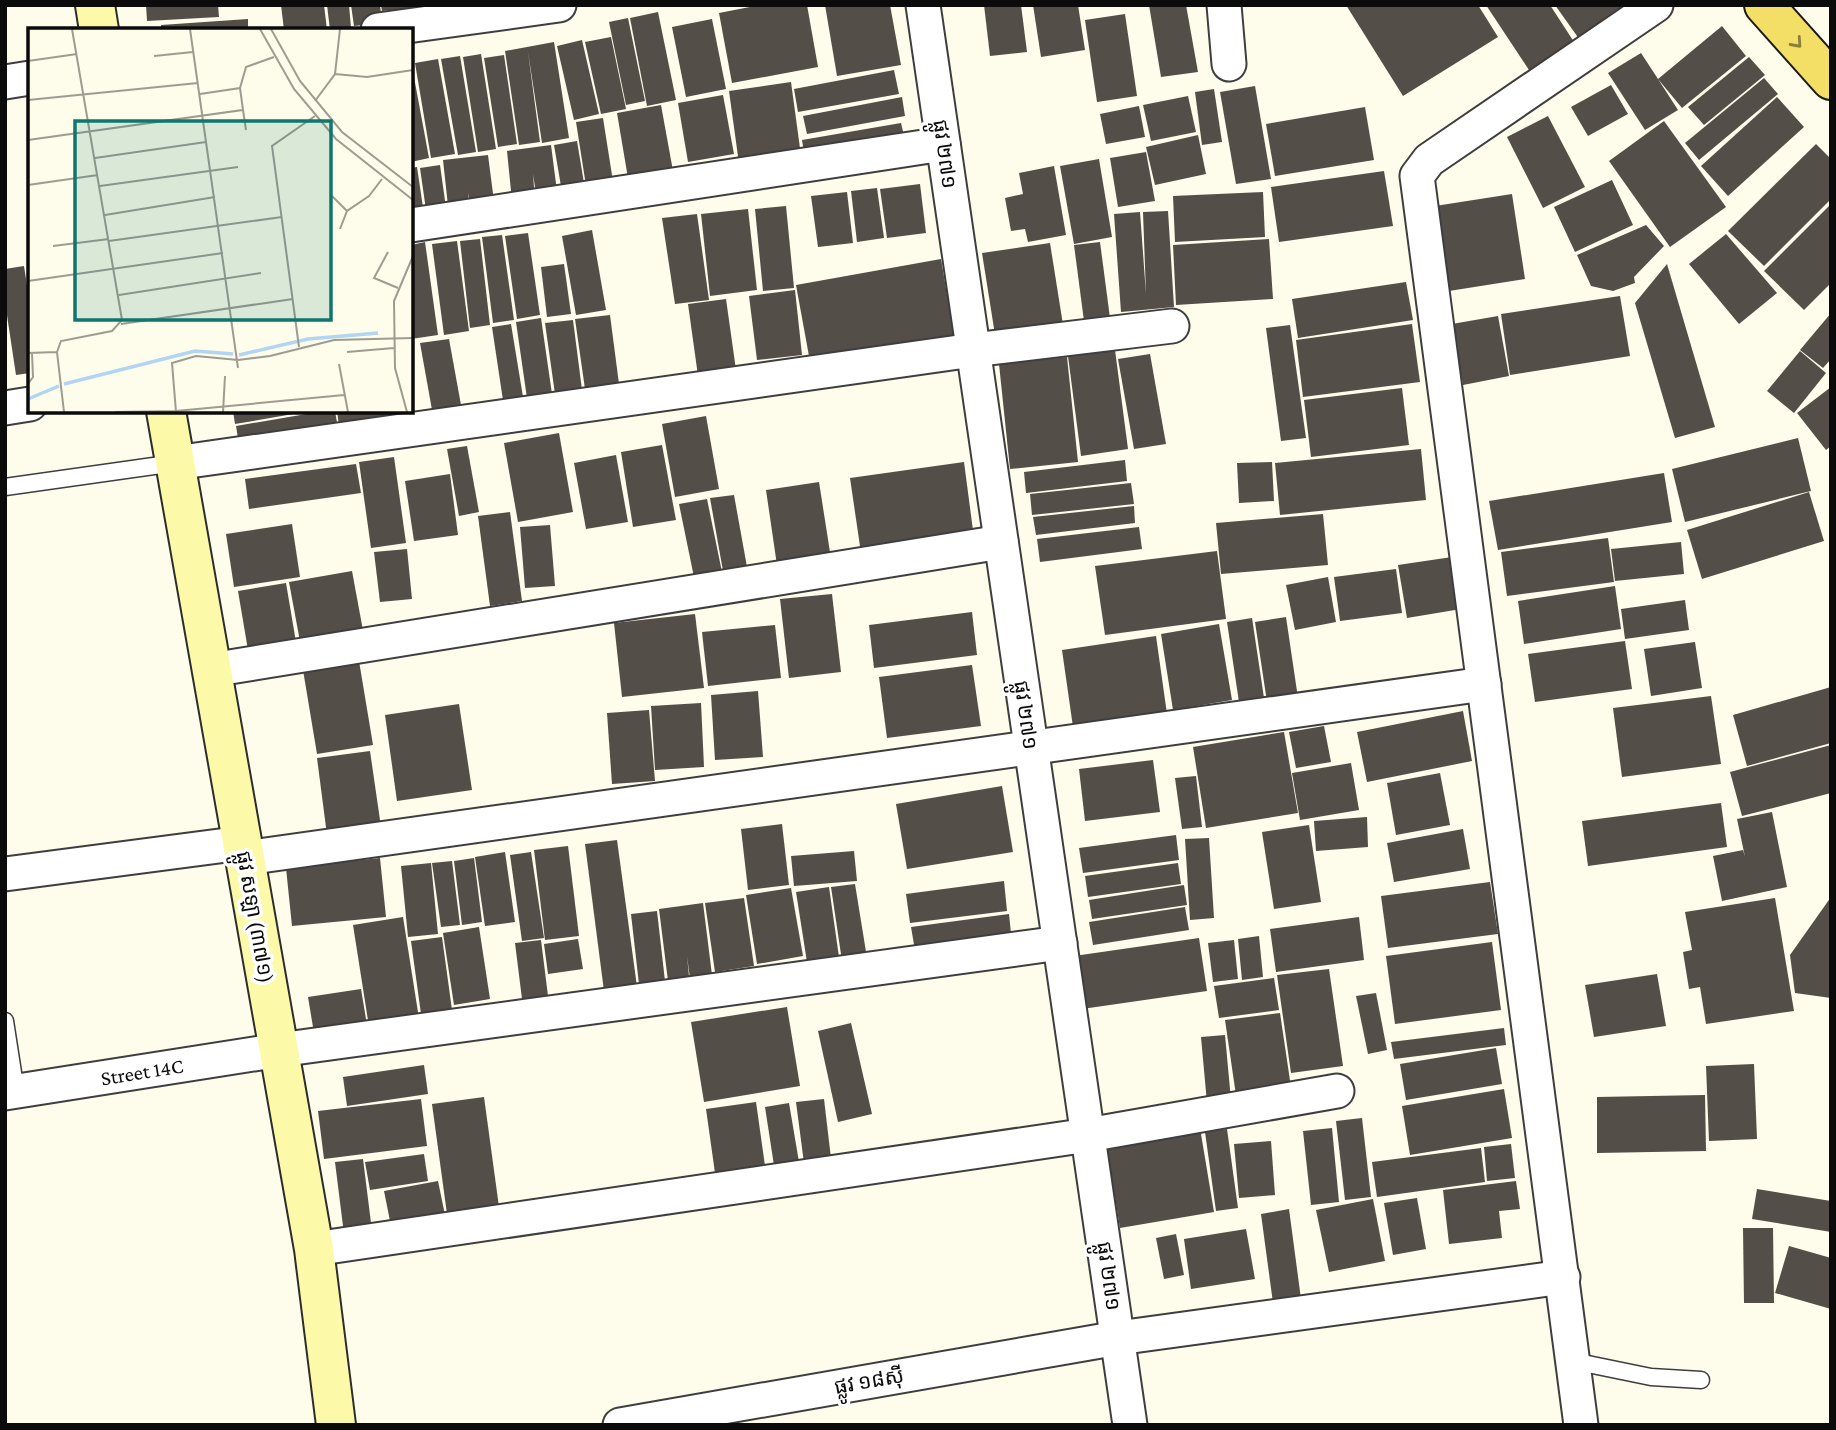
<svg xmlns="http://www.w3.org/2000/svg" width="1836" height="1430" viewBox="0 0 1836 1430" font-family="'Crimson Pro','Noto Sans Khmer',serif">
  <rect width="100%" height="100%" fill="#fefceb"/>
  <!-- building -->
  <g fill="#544e48">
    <path d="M146 5H218L219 17 147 21Z"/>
    <path d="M281 5H324L327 30H284Z"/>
    <path d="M327 5H349L351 28 330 30Z"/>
    <path d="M351 5H380L382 23 354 26Z"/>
    <path d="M381 5H412V8L382 11Z"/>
    <path d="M760 5H807L818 67 732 83 719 13Z"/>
    <path d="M825 5H890L901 65 837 76Z"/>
    <path d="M984 5H1021L1027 52 990 56Z"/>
    <path d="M1033 5H1078L1085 50 1041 57Z"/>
    <path d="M1149 5H1186L1198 72 1161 77Z"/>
    <path d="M1346 5H1478L1498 37 1403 96Z"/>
    <path d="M1486 5H1550L1576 45 1531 73Z"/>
    <path d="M1555 5H1637L1582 43Z"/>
    <path d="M658 12 676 100 647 106 630 18Z"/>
    <path d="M1125 14 1137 96 1097 102 1085 20Z"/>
    <path d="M628 18 645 101 626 105 609 22Z"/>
    <path d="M248 19V30H161V25Z"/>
    <path d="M712 19 726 89 686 97 672 27Z"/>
    <path d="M1722 26 1746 56 1682 108 1658 79 1678 110 1645 130 1608 73 1641 53 1658 79Z"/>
    <path d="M611 37 626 109 601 114 585 42Z"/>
    <path d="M582 40 599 114 574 120 557 46Z"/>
    <path d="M554 42 569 138 542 143 528 52 540 142 519 145 505 51Z"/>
    <path d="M481 54 496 149 478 152 463 57Z"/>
    <path d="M504 55 517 144 498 147 484 58Z"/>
    <path d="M460 56 476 152 458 155 441 59Z"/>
    <path d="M1749 57 1765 75 1704 125 1688 107Z"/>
    <path d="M438 59 455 154 431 158 415 63Z"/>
    <path d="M411 61 429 158 411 162Z"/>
    <path d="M894 70 899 94 798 112 794 89Z"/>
    <path d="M1764 78 1778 94 1699 160 1685 143Z"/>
    <path d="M791 82 802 163 740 171 729 91Z"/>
    <path d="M1611 85 1628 114 1588 136 1571 107Z"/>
    <path d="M1255 86 1271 179 1236 184 1220 92Z"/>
    <path d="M1214 89 1222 142 1202 145 1195 92Z"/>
    <path d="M723 95 734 154 688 162 678 103Z"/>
    <path d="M1188 96 1196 132 1151 141 1143 105Z"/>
    <path d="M902 97 905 116 807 134 803 116Z"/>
    <path d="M1777 97 1804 127 1728 196 1701 166Z"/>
    <path d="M661 105 675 182 630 190 617 113Z"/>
    <path d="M1139 106 1145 137 1106 144 1100 114Z"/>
    <path d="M1365 107 1374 160 1275 176 1266 124Z"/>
    <path d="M1548 116 1585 187 1543 208 1507 137Z"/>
    <path d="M603 118 614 188 587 192 576 122Z"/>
    <path d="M1664 121 1726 207 1670 247 1609 161Z"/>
    <path d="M901 123 905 140 805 158 802 140Z"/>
    <path d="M1198 135 1206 174 1155 185 1146 147Z"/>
    <path d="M577 141 586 195 563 198 554 145Z"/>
    <path d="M1816 144 1831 159V199L1764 266 1728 231Z"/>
    <path d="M551 145 558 199 537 201 533 174 535 200 512 201 507 151Z"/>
    <path d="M1146 152 1155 201 1118 207 1110 158Z"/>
    <path d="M488 155 495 209 472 212 468 193 470 212 449 215 443 160Z"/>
    <path d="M1099 159 1112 237 1074 244 1060 166Z"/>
    <path d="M440 165 447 215 427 217 420 168Z"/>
    <path d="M1054 166 1066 235 1028 242 1025 229 1011 231 1005 198 1023 194 1019 173Z"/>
    <path d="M417 167 425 221 411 223V168Z"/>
    <path d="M1384 171 1393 226 1279 242 1271 187Z"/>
    <path d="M1612 180 1633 225 1575 252 1554 207Z"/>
    <path d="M920 184 926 233 887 238 880 189Z"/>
    <path d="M877 188 884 238 857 242 851 191Z"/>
    <path d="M847 192 853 243 818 247 811 196Z"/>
    <path d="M1263 192 1265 237 1175 242 1173 196Z"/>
    <path d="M1512 194 1525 279 1449 291 1435 206Z"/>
    <path d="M1831 204V283L1804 310 1764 271Z"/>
    <path d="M786 206 794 288 763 291 755 209Z"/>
    <path d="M748 209 757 290 710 296 701 214Z"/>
    <path d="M1168 211 1174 307 1121 312 1114 214 1140 212 1146 294 1143 212Z"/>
    <path d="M697 214 709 300 675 304 662 218Z"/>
    <path d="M1646 225 1664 246 1634 277 1635 283 1613 291 1591 286 1577 255Z"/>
    <path d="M592 230 606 310 576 315 562 236Z"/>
    <path d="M528 233 540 315 517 319 505 236Z"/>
    <path d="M1726 234 1777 293 1739 324 1689 264Z"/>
    <path d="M502 235 514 320 493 323 482 237Z"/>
    <path d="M480 239 490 325 470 328 460 241Z"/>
    <path d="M1269 239 1273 299 1176 305 1173 245Z"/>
    <path d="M457 241 469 331 444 335 432 244Z"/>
    <path d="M425 242 438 335 411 339V245Z"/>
    <path d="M1100 242 1110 318 1084 321 1074 245Z"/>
    <path d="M1050 243 1064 331 996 341 982 253Z"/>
    <path d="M941 259 955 341 811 367 796 285Z"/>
    <path d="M564 264 571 314 547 317 541 267Z"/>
    <path d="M1667 264 1715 427 1675 438 1635 303Z"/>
    <path d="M24 266 30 305V373L16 375 5 302V269Z"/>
    <path d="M1406 282 1413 320 1298 338 1292 299Z"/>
    <path d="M795 290 802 355 757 360 749 296Z"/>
    <path d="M1620 296 1630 356 1510 375 1501 314Z"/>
    <path d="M726 299 737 377 699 383 688 304Z"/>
    <path d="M1831 313V359L1823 368 1800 350Z"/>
    <path d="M610 315 619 384 585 389 575 319Z"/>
    <path d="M1498 316 1509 376 1463 385 1452 324Z"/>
    <path d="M541 318 553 401 528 405 516 322Z"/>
    <path d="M573 320 582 390 555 394 545 323Z"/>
    <path d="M511 324 524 403 504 407 492 327Z"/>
    <path d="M1412 324 1420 382 1303 397 1296 340Z"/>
    <path d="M1290 325 1306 438 1281 441 1266 328Z"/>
    <path d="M449 339 463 416 434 421 420 343Z"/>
    <path d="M1115 350 1128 449 1081 456 1068 356Z"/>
    <path d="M1800 351 1826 373 1794 413 1767 391Z"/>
    <path d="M1150 354 1166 444 1134 449 1118 359Z"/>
    <path d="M1067 357 1078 462 1010 469 999 364Z"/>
    <path d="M1831 387V446L1826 450 1797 413Z"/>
    <path d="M1402 388 1409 445 1311 457 1304 400Z"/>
    <path d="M233 411H299V413L235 424Z"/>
    <path d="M324 411H335L339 434 240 451 236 426Z"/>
    <path d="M337 411H407L408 424 340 433Z"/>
    <path d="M706 416 719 489 675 497 662 424Z"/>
    <path d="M559 433 573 512 518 522 504 443Z"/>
    <path d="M1798 438 1811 491 1685 522 1672 469Z"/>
    <path d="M662 445 676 520 633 527 621 452Z"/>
    <path d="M467 446 479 512 459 516 447 449Z"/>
    <path d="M1421 449 1426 500 1280 515 1275 463Z"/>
    <path d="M616 455 628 522 586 529 574 463Z"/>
    <path d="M394 457 406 543 371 548 359 462Z"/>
    <path d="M1125 460 1127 481 1026 493 1024 472Z"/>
    <path d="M964 462 974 538 861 553 850 478Z"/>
    <path d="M1272 462 1274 501 1239 503 1237 463Z"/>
    <path d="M356 464 361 493 249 509 245 479Z"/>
    <path d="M1664 473 1672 522 1498 550 1489 501Z"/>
    <path d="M450 474 458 535 414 541 405 481Z"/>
    <path d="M819 482 832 565 778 572 766 490Z"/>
    <path d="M1131 483 1134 504 1032 515 1030 494Z"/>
    <path d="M1809 492 1824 541 1702 579 1687 530Z"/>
    <path d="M734 495 747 567 723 571 710 498Z"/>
    <path d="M707 499 723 577 695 582 679 504Z"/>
    <path d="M1134 506 1135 523 1036 535 1033 517Z"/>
    <path d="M510 512 522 601 490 606 478 516Z"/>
    <path d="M1323 514 1328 565 1221 574 1216 523Z"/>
    <path d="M292 524 300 577 234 587 226 534Z"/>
    <path d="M550 525 555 586 525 588 520 527Z"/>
    <path d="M1139 527 1142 549 1040 562 1037 539Z"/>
    <path d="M1608 538 1614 582 1507 596 1501 552Z"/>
    <path d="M1681 542 1684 574 1615 581 1611 549Z"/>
    <path d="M407 549 412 599 380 602 374 552Z"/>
    <path d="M1217 551 1226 619 1105 635 1095 566Z"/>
    <path d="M1452 557 1461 609 1407 618 1398 565Z"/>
    <path d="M1396 569 1402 613 1340 621 1334 577Z"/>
    <path d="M352 571 364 636 301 647 289 582Z"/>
    <path d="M1328 577 1336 622 1295 630 1286 585Z"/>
    <path d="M286 583 297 648 249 656 238 591Z"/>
    <path d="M1615 586 1621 629 1524 644 1518 601Z"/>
    <path d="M832 594 841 672 789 678 780 599Z"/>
    <path d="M1685 600 1689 630 1625 639 1621 609Z"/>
    <path d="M972 612 977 655 874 668 869 625Z"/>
    <path d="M695 614 704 688 622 697 614 623Z"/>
    <path d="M1286 617 1298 698 1267 702 1255 622Z"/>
    <path d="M1252 618 1264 698 1239 702 1227 622Z"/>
    <path d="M1219 624 1232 700 1173 710 1161 634Z"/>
    <path d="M775 625 781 678 708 686 702 632Z"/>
    <path d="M1156 636 1167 714 1073 727 1062 650Z"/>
    <path d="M1625 641 1632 689 1535 702 1528 654Z"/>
    <path d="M1695 642 1702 688 1651 696 1644 649Z"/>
    <path d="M359 661 373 745 317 754 303 670Z"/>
    <path d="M972 665 981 726 887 738 879 677Z"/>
    <path d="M1831 687V743L1747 766 1733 715Z"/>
    <path d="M758 691 763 757 715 760 711 695Z"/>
    <path d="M1711 696 1721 764 1622 777 1613 708Z"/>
    <path d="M701 703 704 767 655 770 651 706Z"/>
    <path d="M459 704 472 790 397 801 385 715Z"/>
    <path d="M649 710 655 781 612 784 607 713Z"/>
    <path d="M1463 711 1472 761 1367 782 1357 732Z"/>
    <path d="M1324 726 1331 762 1296 768 1289 732Z"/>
    <path d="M1284 732 1298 813 1206 828 1193 747Z"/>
    <path d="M1831 745V793L1742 816 1730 772Z"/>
    <path d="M370 751 381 827 327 835 317 758Z"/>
    <path d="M1153 760 1160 812 1085 821 1079 769Z"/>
    <path d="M1351 763 1359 810 1300 820 1292 773Z"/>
    <path d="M1440 773 1450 825 1396 835 1387 783Z"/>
    <path d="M1196 776 1202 827 1182 829 1175 778Z"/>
    <path d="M1002 786 1013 852 907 869 896 804Z"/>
    <path d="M1721 803 1727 847 1588 866 1582 821Z"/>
    <path d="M1772 812 1787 887 1722 901 1713 856 1743 850 1745 857 1737 819Z"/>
    <path d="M1367 817 1368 847 1316 851 1314 821Z"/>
    <path d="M782 824 789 885 748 890 741 829Z"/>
    <path d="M1309 825 1321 902 1274 909 1262 832Z"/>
    <path d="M1463 829 1470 869 1394 882 1387 843Z"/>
    <path d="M1176 835 1179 860 1083 873 1079 848Z"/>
    <path d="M1209 838 1214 918 1190 920 1185 839Z"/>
    <path d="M617 840 638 994 605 999 585 844Z"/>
    <path d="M568 846 579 936 545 940 534 850Z"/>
    <path d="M854 851 857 881 794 886 791 856Z"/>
    <path d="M505 852 515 922 485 926 475 857Z"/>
    <path d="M531 852 544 938 522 941 510 855Z"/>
    <path d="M380 858 386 917 292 926 286 868Z"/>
    <path d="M474 858 482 922 462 925 454 861Z"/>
    <path d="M452 861 460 925 441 927 432 863Z"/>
    <path d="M431 863 438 934 408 937 401 866Z"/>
    <path d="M1178 863 1181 884 1088 897 1085 876Z"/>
    <path d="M1004 881 1007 911 910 923 906 894Z"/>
    <path d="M1490 882 1498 934 1388 948 1381 896Z"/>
    <path d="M855 884 867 958 842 961 831 887Z"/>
    <path d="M1184 885 1187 905 1092 919 1089 900Z"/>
    <path d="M829 887 839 957 807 962 796 892Z"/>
    <path d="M791 888 803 956 757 964 746 895Z"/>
    <path d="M1831 897V998L1795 993 1790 955Z"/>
    <path d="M744 898 754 966 715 972 705 903Z"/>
    <path d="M1775 898 1794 1011 1706 1024 1700 987 1689 989 1683 952 1692 950 1685 912Z"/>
    <path d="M703 903 713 983 691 986 687 956 690 986 669 989 659 909Z"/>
    <path d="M1185 907 1189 930 1093 945 1089 922Z"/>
    <path d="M657 911 666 990 640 993 631 914Z"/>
    <path d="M1009 914 1012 943 916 956 911 927Z"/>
    <path d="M403 917 420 1025 370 1033 353 925Z"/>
    <path d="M1359 917 1364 960 1276 972 1270 929Z"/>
    <path d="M479 927 490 999 454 1005 443 933Z"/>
    <path d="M1259 936 1263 977 1242 980 1238 939Z"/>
    <path d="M442 937 452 1010 421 1014 411 941Z"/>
    <path d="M1199 938 1207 991 1082 1009 1074 956Z"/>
    <path d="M578 939 583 969 548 974 544 944Z"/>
    <path d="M541 940 548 996 522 999 515 943Z"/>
    <path d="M1234 940 1238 979 1213 982 1208 943Z"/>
    <path d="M1492 942 1501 1010 1395 1024 1386 956Z"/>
    <path d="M1329 969 1343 1066 1291 1073 1277 975Z"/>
    <path d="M1657 974 1666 1026 1594 1037 1585 985Z"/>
    <path d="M1274 978 1279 1010 1219 1018 1214 986Z"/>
    <path d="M361 989 368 1031 315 1039 308 997Z"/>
    <path d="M1376 993 1387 1050 1368 1054 1356 996Z"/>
    <path d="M787 1007 800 1086 704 1102 691 1022Z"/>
    <path d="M1280 1013 1292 1094 1237 1102 1225 1020Z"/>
    <path d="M851 1023 872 1114 838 1122 818 1031Z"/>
    <path d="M1504 1028 1506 1045 1394 1059 1391 1042Z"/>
    <path d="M1225 1035 1231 1100 1207 1103 1201 1037Z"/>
    <path d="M1496 1048 1502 1084 1406 1100 1400 1064Z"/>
    <path d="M1754 1064 1757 1139 1709 1141 1706 1066Z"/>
    <path d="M424 1065 428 1094 347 1106 343 1077Z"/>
    <path d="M1504 1089 1512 1138 1410 1155 1402 1106Z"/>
    <path d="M1705 1095 1706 1151 1597 1153V1097Z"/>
    <path d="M484 1097 499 1207 447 1214 432 1104Z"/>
    <path d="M421 1099 427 1146 324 1159 318 1111Z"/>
    <path d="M824 1099 832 1167 805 1171 796 1102Z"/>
    <path d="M756 1102 766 1173 716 1180 706 1109Z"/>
    <path d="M789 1103 800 1168 775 1172 765 1107Z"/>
    <path d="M1362 1118 1371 1197 1345 1200 1336 1121Z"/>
    <path d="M1200 1128 1214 1212 1120 1228 1106 1143Z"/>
    <path d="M1332 1128 1339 1202 1311 1205 1303 1131Z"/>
    <path d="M1227 1129 1238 1208 1216 1211 1205 1132Z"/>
    <path d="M1271 1141 1275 1195 1239 1198 1234 1144Z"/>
    <path d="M1511 1144 1515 1178 1487 1181 1484 1147Z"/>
    <path d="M1481 1148 1485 1182 1377 1197 1372 1162Z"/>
    <path d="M424 1154 428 1181 370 1190 365 1162Z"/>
    <path d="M363 1159 372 1231 344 1234 335 1162Z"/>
    <path d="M438 1181 446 1220 392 1231 384 1191Z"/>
    <path d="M1516 1181 1520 1209 1499 1211 1502 1238 1449 1244 1443 1190Z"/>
    <path d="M1757 1189 1831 1201V1232L1752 1219Z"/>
    <path d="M1417 1198 1426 1249 1393 1255 1384 1203Z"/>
    <path d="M1373 1199 1385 1261 1329 1272 1316 1210Z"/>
    <path d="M1289 1209 1301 1299 1273 1303 1261 1214Z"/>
    <path d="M1743 1228H1773L1774 1303H1744Z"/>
    <path d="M1246 1229 1255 1279 1191 1289 1184 1239Z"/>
    <path d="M1176 1234 1184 1275 1164 1279 1156 1238Z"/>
    <path d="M1789 1246 1831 1258V1309L1775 1293Z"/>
  </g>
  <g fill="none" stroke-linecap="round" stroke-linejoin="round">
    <defs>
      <g id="lane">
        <path d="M5 487 175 463"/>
        <path d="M5 1021 16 1092"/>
        <path d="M1573 1361 1651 1377 1701 1380"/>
      </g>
      <g id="street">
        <path d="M923 5 1130 1425"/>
        <path d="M1224 5 1229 64"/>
        <path d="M378 30 559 5"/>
        <path d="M5 82 30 78"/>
        <path d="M411 225 943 144"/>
        <path d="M5 408 30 404"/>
        <path d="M175 463 973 350 1172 326"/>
        <path d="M211 670 1001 542"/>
        <path d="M245 858 1484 684"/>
        <path d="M5 874 242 843"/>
        <path d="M5 1093 279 1050 1060 943"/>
        <path d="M314 1249 1088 1135 1337 1091"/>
        <path d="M620 1425 1118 1338 1563 1277"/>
        <path d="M1581 1425 1417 176 1429 160 1656 5"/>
      </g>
      <g id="secondary">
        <path d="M95 5 99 30"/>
        <path d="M166 411 314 1249 336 1425"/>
      </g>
      <path id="primary" d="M1764 5 1831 80"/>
    </defs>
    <!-- lane casing -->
    <use href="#lane" stroke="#3e3e3e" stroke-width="19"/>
    <!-- street casing -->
    <use href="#street" stroke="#3e3e3e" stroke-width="37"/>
    <!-- secondary casing -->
    <use href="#secondary" stroke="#2d2d2d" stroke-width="42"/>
    <!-- primary casing -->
    <use href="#primary" stroke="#1c1c1c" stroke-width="42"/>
    <!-- lane -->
    <use href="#lane" stroke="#fff" stroke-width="16"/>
    <!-- street -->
    <use href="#street" stroke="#fff" stroke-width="33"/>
    <!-- secondary -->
    <use href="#secondary" stroke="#fcfaa8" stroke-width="38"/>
    <!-- primary -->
    <use href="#primary" stroke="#f3de66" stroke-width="38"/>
  </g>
  <!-- one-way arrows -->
  <defs><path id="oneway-chevron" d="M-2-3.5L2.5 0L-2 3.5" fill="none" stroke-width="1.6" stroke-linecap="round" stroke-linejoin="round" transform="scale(1.75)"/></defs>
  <use stroke="#8b7f3d" href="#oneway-chevron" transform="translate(1797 43) rotate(48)"/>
  <g text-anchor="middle" stroke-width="7" stroke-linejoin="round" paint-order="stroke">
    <!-- street labels -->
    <g font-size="21" fill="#0b0b0b" stroke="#fff">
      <text transform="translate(945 154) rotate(82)" y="7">ផ្លូវ ២៧១</text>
      <text transform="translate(1026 715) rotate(82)" y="7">ផ្លូវ ២៧១</text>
      <text transform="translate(255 917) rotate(80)" y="7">ផ្លូវ សឡា (៣៧១)</text>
      <text transform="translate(142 1072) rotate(-9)" y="7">Street 14C</text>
      <text transform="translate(1109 1276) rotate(82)" y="7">ផ្លូវ ២៧១</text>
      <text transform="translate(869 1381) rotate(-10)" y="7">ផ្លូវ ១៨ស៊ី</text>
    </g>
  </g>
  <!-- overview -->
  <g transform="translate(28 28)">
    <rect width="385" height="385" fill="#fefceb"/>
    <path fill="none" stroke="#b1d5f3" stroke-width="3.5" d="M211 327 280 311 350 305M36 356 167 323 205 326M0 371 31 358"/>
    <path fill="none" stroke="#9d9c91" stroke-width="2" d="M162 1 210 340M232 1 266 61 308 111 385 172M243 1 272 53 314 104 385 159M126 28 165 24M0 33 49 26M307 46 339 49 385 42M212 60 215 82M172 66 212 60 218 39 246 29M0 72 170 55M287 73 307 46 312 1M0 112 215 82 218 102M67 130 178 114M0 157 70 147M72 158 210 139M302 166 319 183M77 187 187 169M312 201 319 183 341 168 354 151M81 213 254 189M25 218 81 211M360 224 346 250 370 260M0 253 195 225M91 267 233 245M93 296 265 271M271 319 244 118 287 88M319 324 366 320M0 325 29 324M311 336 320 384M0 356 5 349 4 325M36 384 29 324 33 313 84 303 94 292 44 1M87 384 148 383 316 367M148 384 144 335 168 328 210 332 242 328 306 312 385 310M195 384 197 348M379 384 367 340 366 273 385 228"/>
    <path fill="#0f766e" fill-opacity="0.15" stroke="#0f766e" stroke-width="3.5" d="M47 93H303V292H47Z"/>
    <rect width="385" height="385" fill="none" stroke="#0b0b0b" stroke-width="3.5"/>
  </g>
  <!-- border -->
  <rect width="1836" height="1430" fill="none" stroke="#0b0b0b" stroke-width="14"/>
</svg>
